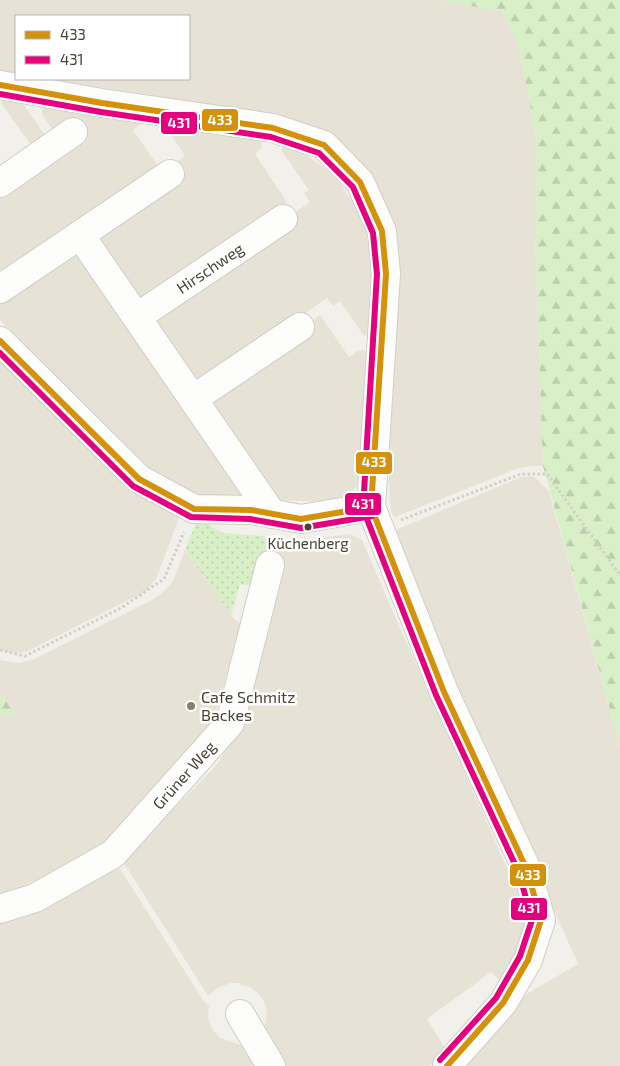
<svg xmlns="http://www.w3.org/2000/svg" width="620" height="1066" viewBox="0 0 620 1066" font-family="'Exo 2',sans-serif">
  <defs>
    <pattern id="forest-firs" width="22" height="20" patternUnits="userSpaceOnUse" patternTransform="scale(1.25)"><rect width="22" height="20" fill="#d9efc7"/><path d="M5 1l3.5 6h-7zM16 11l3.5 6h-7z" fill="#bcceac"/></pattern>
    <pattern id="park-dots" width="8" height="8" patternUnits="userSpaceOnUse" patternTransform="scale(1.25)"><rect width="8" height="8" fill="#d9efc7"/><path d="M2 2h.1M6 6h.1" fill="none" stroke="#bcceac" stroke-width="1.8" stroke-linecap="round"/></pattern>
  </defs>
  <rect width="100%" height="100%" fill="#f2f0ea"/>
  <!-- residential -->
  <g fill="#e6e3d6">
    <path d="M0 0H440L503 11 519 45 535 132V236L543 466H532L516 469 395 517 391 512 388 470 399 276 389 216 277 115 50 79H189V16H16V73L0 71Z"/>
    <path d="M2 99 21 101 45 135 31 145 1 103Z"/>
    <path d="M45 107 140 121 139 125 133 130 160 169 0 286V179L58 138 42 114V110Z"/>
    <path d="M167 126 259 139 261 142 262 147 255 154 287 202 143 307 90 239 172 165 185 156 167 129Z"/>
    <path d="M283 145 306 155 325 168 341 185 354 204 364 224 370 246 373 269 369 333 364 336 340 301 333 306 327 298 200 387 150 315 310 202 304 193 309 190 281 150Z"/>
    <path d="M76 250 255 499 204 495 183 489 152 471 0 320V303Z"/>
    <path d="M320 315 349 357 358 351 364 350 368 355 360 480 353 491 348 496 330 502 273 500 206 395Z"/>
    <path d="M0 357 142 496 177 515 179 518 156 579 146 591 28 651 18 653 5 652 0 649Z"/>
    <path d="M533 476 549 491 620 746V1066H464L525 995 578 964 418 604 396 532 398 529 521 477Z"/>
    <path d="M350 534 362 540 393 612 520 897 524 916 525 926 520 950 501 982 491 972 427 1019 445 1048 430 1066H282L264 1032 267 1010 264 1001 258 993 250 987 240 985 241 983H231L219 987 208 996 122 860 212 770 220 760 233 738 260 647 281 543Z"/>
    <path d="M185 550 234 619 241 623 214 719 208 733 186 761 100 847 76 862 0 897V715L17 714 0 693V660L19 663 34 659 154 599 165 590 173 581Z"/>
    <path d="M117 864 205 1003 209 1005 208 1017 212 1029 220 1038 238 1044 248 1050 258 1066H0V918Z"/>
  </g>
  <!-- forest -->
  <g fill="url(#forest-firs)">
    <path d="M440 0H620V746L543 466 535 236V132L519 45 503 12Z"/>
    <path d="M0 693 17 714 0 715Z"/>
  </g>
  <!-- park -->
  <path fill="url(#park-dots)" d="M203 522 223 533 264 536 270 543 261 581 254 586 240 584 231 615 185 550 195 525 197 523Z"/>
  <g fill="none" stroke-linecap="round" stroke-linejoin="round">
    <defs>
      <g id="minor">
        <path d="M0 85 102 103 273 128 324 145 360 182 382 231 386 274 371 507 444 692 527 870 541 920 528 960 503 1003 447 1066"/>
        <path d="M0 183 73 132"/>
        <path d="M80 235 272 514"/>
        <path d="M0 289 170 174"/>
        <path d="M137 317 283 219"/>
        <path d="M0 341 139 479 194 509 251 510 301 519 371 507"/>
        <path d="M193 399 300 327"/>
        <path d="M0 909 35 898 113 854 230 723 270 565"/>
        <path d="M240 1014 271 1066"/>
      </g>
    </defs>
    <!-- minor casing -->
    <use href="#minor" stroke="#d0cec7" stroke-width="30"/>
    <!-- path -->
    <g stroke="#d2d0c9" stroke-width="3" stroke-dasharray="2.5 2.5" stroke-linecap="butt">
      <path d="M401 520 521 474H547L620 575"/>
      <path d="M0 650 25 656 121 608 164 579 184 532"/>
    </g>
    <!-- minor -->
    <use href="#minor" stroke="#fdfdfc" stroke-width="28"/>
    <defs>
      <g id="bus-1">
        <path d="M0 85 102 103 273 128 324 145 360 182 382 231 386 274 371 507 444 692 527 870 541 920 528 960 503 1003 447 1066"/>
        <path d="M0 341 139 479 194 509 251 510 301 519 371 507"/>
      </g>
      <g id="bus-2">
        <path d="M0 94 101 112 271 137 319 153 353 187 373 233 377 274 363 509 436 695 519 873 532 920 520 956 496 998 440 1060"/>
        <path d="M0 353 133 486 191 517 250 519 301 528 372 516"/>
      </g>
    </defs>
    <!-- bus-1 casing -->
    <use href="#bus-1" stroke="#fff" stroke-width="10"/>
    <!-- bus-2 casing -->
    <use href="#bus-2" stroke="#fff" stroke-width="10"/>
    <!-- bus-1 -->
    <use href="#bus-1" stroke="#d4920a" stroke-width="6"/>
    <!-- bus-2 -->
    <use href="#bus-2" stroke="#e5007d" stroke-width="6"/>
  </g>
  <!-- markers -->
  <circle fill="#484434" stroke="#fff" stroke-width="2" cx="308" cy="527" r="4.5"/>
  <circle fill="#848074" stroke="#fff" stroke-width="2" cx="191" cy="706" r="5"/>
  <g text-anchor="middle" stroke-width="5" stroke-linejoin="round" paint-order="stroke">
    <!-- bus labels -->
    <g font-size="15" fill="#484434" stroke="#fff">
      <text x="308" y="549">Küchenberg</text>
    </g>
    <!-- street labels -->
    <g font-size="16" fill="#484434" stroke="#fff">
      <text transform="translate(210 268) rotate(-34)" y="6">Hirschweg</text>
      <text transform="translate(184 775) rotate(-48)" y="6">Grüner Weg</text>
    </g>
    <!-- poi labels -->
    <g font-size="16" fill="#484434" stroke="#fff" text-anchor="start">
      <text x="201" y="703">Cafe Schmitz<tspan x="201" dy="18">Backes</tspan></text>
    </g>
  </g>
  <g stroke="#fff" stroke-width="2">
    <rect x="201" y="108" width="38" height="24" rx="5" fill="#d4920a"/>
    <rect x="160" y="111" width="38" height="24" rx="5" fill="#e5007d"/>
    <rect x="355" y="451" width="38" height="24" rx="5" fill="#d4920a"/>
    <rect x="344" y="492" width="38" height="24" rx="5" fill="#e5007d"/>
    <rect x="509" y="863" width="38" height="24" rx="5" fill="#d4920a"/>
    <rect x="510" y="897" width="38" height="24" rx="5" fill="#e5007d"/>
  </g>
  <g font-size="14" text-anchor="middle" font-weight="bold" fill="#fff">
    <text x="220" y="125">433</text>
    <text x="179" y="128">431</text>
    <text x="374" y="467">433</text>
    <text x="363" y="509">431</text>
    <text x="528" y="880">433</text>
    <text x="529" y="913">431</text>
  </g>
  <!-- legend -->
  <rect x="15" y="15" width="175" height="65" fill="#ffffff" stroke="#b6b4ae"/>
  <rect x="25" y="31" width="25" height="8" fill="#d4920a" stroke="#b6b4ae"/>
  <text x="60" y="40" font-size="15" fill="#484434">433</text>
  <rect x="25" y="56" width="25" height="8" fill="#e5007d" stroke="#b6b4ae"/>
  <text x="60" y="65" font-size="15" fill="#484434">431</text>
</svg>
